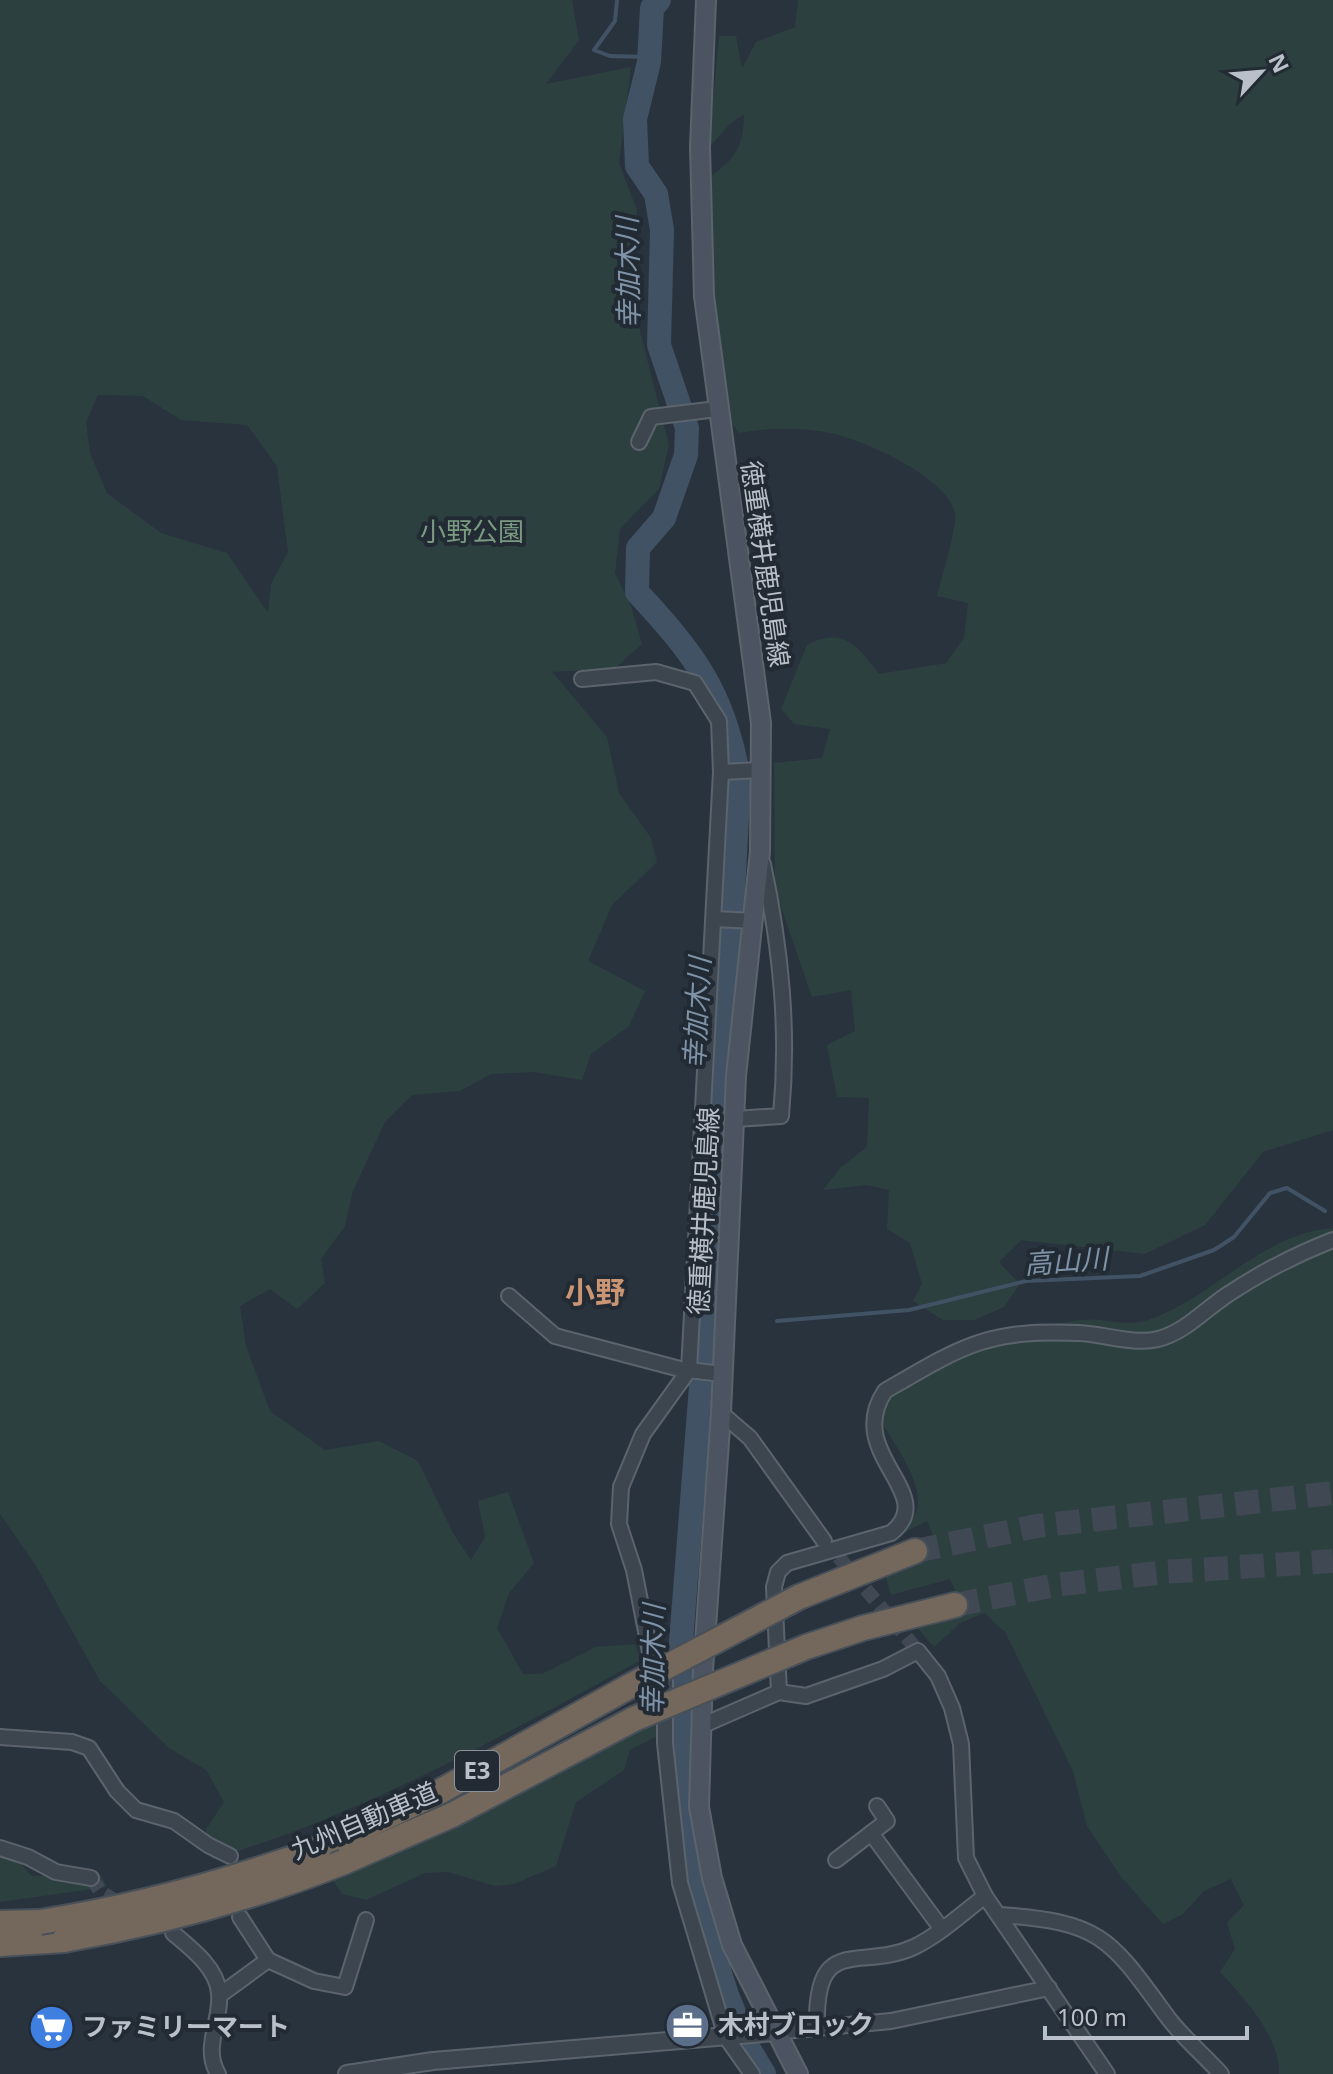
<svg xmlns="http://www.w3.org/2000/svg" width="1333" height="2074" viewBox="0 0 1333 2074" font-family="'Noto Sans','Noto Sans JP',sans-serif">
  <rect width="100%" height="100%" fill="#29333e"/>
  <!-- green -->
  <g fill="#2c4040" fill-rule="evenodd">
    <path d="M0 0H572L579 40 546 84 631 67 619 163 637 210 634 308 669 445 659 489 620 529 615 573 631 606 642 644 614 669 552 672 607 737 619 793 651 838 657 862 612 905 588 961 645 991 629 1026 591 1054 582 1080 534 1072 491 1074 460 1091 412 1095 385 1122 353 1191 345 1226 321 1259 325 1283 297 1309 270 1289 240 1306 246 1346 270 1411 325 1450 379 1441 418 1461 453 1533 471 1560 485 1537 478 1501 508 1492 534 1563 509 1593 497 1628 523 1674H542L596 1647 635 1644 641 1660C502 1736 365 1814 212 1859L206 1829 224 1802 206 1770 169 1748 100 1681 36 1566 0 1514ZM98 395 143 396 181 420 247 425 277 466 288 552 271 584 268 613 227 553 161 533 107 493 90 453 86 422Z"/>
    <path d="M798 0H1333V1130L1263 1152 1205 1225 1145 1254 1021 1240 999 1262 1020 1284 1004 1307 974 1320H943L913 1301 922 1284 910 1243 887 1229 889 1190 867 1185 823 1190 841 1167 867 1147 869 1098 837 1097 827 1045 855 1031 851 990 812 997 775 890 774 763 822 758 830 729 794 724 781 709 807 645C843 626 858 646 879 674L946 663 964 638 968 603 937 596C941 580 958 524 955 513 948 479 873 445 842 436 811 427 771 427 739 433L722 411 699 285 708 179C735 158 743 149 744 115 727 122 719 139 705 151V126L711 122 719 36H736L742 68 756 42 795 27Z"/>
    <path d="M1333 1228V2074H1279C1280 2036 1244 1998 1220 1972L1235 1949 1227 1923 1244 1905 1231 1879 1204 1891 1183 1914 1163 1924 1122 1878 1087 1826 1073 1771 1005 1632 984 1613 960 1623 934 1647 913 1623 963 1609 950 1579 891 1595 884 1571 939 1549 927 1521 905 1532C908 1525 915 1517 917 1509 924 1485 894 1442 881 1422 885 1408 890 1395 899 1384 923 1352 1041 1324 1082 1320 1106 1317 1122 1328 1148 1320 1213 1298 1262 1233 1333 1228Z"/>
    <path d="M663 1717V1733L630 1750 624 1770 576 1802 556 1866 514 1884 495 1886 448 1872 425 1873 366 1900 342 1894 331 1877Z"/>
    <path d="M0 1853 18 1860 31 1876 101 1875 107 1887 0 1902Z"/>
  </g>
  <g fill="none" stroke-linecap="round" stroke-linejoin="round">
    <!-- stream -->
    <g stroke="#415265" stroke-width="4">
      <path d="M617 0 615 21 594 50 610 56 649 57"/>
      <path d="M777 1321 909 1310 1026 1281 1140 1276 1214 1250 1234 1237 1270 1193 1287 1188 1325 1211"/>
    </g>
    <!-- river -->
    <path stroke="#415265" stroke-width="24" d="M659 0 652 8 649 62 635 119 637 166 656 194 662 230 659 345 687 428 686 455 664 518 638 548 637 592C695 655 724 692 739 779L719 1156 681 1642 679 1738 683 1826 689 1875 727 1995 749 2049 764 2074"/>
    <!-- minor-tunnel -->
    <g stroke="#3f4853" stroke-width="14" stroke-dasharray="14 7" stroke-linecap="butt">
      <path d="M825 1541 918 1651"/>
      <path d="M91 1878 101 1892 124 1906"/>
    </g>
    <!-- motorway-tunnel -->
    <g stroke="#3f4853" stroke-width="24" stroke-dasharray="24 12" stroke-linecap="butt">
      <path d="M915 1551 1037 1526 1333 1493"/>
      <path d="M955 1605 1056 1585 1165 1572 1333 1561"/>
    </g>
    <defs>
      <g id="minor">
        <path d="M639 442 651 417 717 409"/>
        <path d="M582 679 656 672 695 683 719 721 721 772 689 1370 643 1434 621 1487 619 1524 634 1570 650 1652 680 1662"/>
        <path d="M721 772 760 770"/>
        <path d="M715 919 754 921"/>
        <path d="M735 1119 781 1116C789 1030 781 949 763 864"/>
        <path d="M509 1296 555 1336 680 1369 722 1374"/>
        <path d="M721 1413 750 1438 824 1541"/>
        <path d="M665 1662V1743L680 1883 726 2037 752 2074"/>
        <path d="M779 1692 774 1587 778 1572 787 1563 891 1533C941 1494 843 1454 885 1391 962 1346 987 1329 1079 1333 1104 1334 1134 1345 1158 1339 1186 1332 1206 1308 1230 1293 1262 1272 1297 1254 1333 1240"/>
        <path d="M701 1726 779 1692 806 1696 883 1669 918 1651 938 1676 952 1708 961 1744 966 1858 985 1896 1107 2074"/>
        <path d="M0 1737 72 1742 89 1748 117 1791 136 1810 174 1821 208 1845 230 1856"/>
        <path d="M871 1833 941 1928"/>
        <path d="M0 1848 28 1857 56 1872 91 1878"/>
        <path d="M836 1860 887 1821 877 1806"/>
        <path d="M1001 1915C1101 1922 1110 1938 1166 2015 1181 2036 1203 2054 1221 2074"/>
        <path d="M173 1933C191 1948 217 1968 219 1993 222 2021 202 2047 218 2074"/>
        <path d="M268 1960 314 1981 345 1987 366 1920"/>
        <path d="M220 1995 268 1960 240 1917"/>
        <path d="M817 2029C814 1931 860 1972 914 1947 939 1935 963 1913 985 1896"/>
        <path d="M774 2032 891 2021 1049 1988"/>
      </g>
      <path id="tertiary" d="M347 2074 433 2061 774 2032"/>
      <path id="secondary" d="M706 0 700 147 704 296 761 723 760 852 736 1076 721 1413 703 1670 699 1807 712 1878 732 1945 798 2074"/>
      <g id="motorway">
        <path d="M799 1597 915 1551"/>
        <path d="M806 1647 863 1628 955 1605"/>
        <path d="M319 1849 439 1792 632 1685"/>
        <path d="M344 1862 452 1815 634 1719"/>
        <path d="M0 1923 40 1922"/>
        <path d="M0 1944 64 1940"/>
      </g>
    </defs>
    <!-- minor casing -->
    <use href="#minor" stroke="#5b636c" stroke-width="18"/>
    <!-- tertiary casing -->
    <use href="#tertiary" stroke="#5b636c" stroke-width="20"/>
    <!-- secondary casing -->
    <use href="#secondary" stroke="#5b636c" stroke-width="22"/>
    <!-- motorway casing -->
    <use href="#motorway" stroke="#485059" stroke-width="28"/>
    <!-- minor -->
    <use href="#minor" stroke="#3d454e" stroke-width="14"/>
    <!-- tertiary -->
    <use href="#tertiary" stroke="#3d454e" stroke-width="16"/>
    <!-- secondary -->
    <use href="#secondary" stroke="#4b5460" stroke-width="18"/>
    <!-- motorway -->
    <use href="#motorway" stroke="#73685b" stroke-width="24"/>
    <defs>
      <g id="motorway-bridge">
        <path d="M632 1685 799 1597"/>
        <path d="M634 1719 806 1647"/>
        <path d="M40 1922C137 1907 227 1882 319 1849"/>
        <path d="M64 1940C161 1923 253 1898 344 1862"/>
      </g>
    </defs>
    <!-- motorway-bridge casing -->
    <use href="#motorway-bridge" stroke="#485059" stroke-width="28" stroke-linecap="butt"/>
    <!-- motorway-bridge -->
    <use href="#motorway-bridge" stroke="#73685b" stroke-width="24"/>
  </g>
  <!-- icons -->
  <defs>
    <symbol id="office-disc" viewBox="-11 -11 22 22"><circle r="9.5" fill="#5c6f8a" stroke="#222a33"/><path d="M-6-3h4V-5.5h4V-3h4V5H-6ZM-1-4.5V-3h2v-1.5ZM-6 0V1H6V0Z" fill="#fff"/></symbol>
    <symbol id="supermarket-disc" viewBox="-11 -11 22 22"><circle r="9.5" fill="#3f7fe0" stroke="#222a33"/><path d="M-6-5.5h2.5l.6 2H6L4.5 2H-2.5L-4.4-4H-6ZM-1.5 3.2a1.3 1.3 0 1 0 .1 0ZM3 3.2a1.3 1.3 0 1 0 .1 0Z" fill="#fff"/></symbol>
  </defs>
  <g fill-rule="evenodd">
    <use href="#office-disc" x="662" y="2000" width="51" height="51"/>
    <use href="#supermarket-disc" x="26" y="2002" width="51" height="51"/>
  </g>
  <g text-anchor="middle" stroke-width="8" stroke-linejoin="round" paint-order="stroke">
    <!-- shield labels -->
    <rect fill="#222a33" stroke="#8c939c" stroke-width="2" x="455" y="1751" width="44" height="40" rx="6"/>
    <g font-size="24" font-weight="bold" fill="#b9c0c9">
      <text x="477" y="1779">E3</text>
    </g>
    <!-- park labels -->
    <g font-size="26" fill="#7a9b81" stroke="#222a33">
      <text x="472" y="541">小野公園</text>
    </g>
    <!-- street labels -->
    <g font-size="26" fill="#b9c0c9" stroke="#222a33">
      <text transform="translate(765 564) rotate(82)" y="9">徳重横井鹿児島線</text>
      <text transform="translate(704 1211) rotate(-87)" y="9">徳重横井鹿児島線</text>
      <text transform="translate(364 1821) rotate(-23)" y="9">九州自動車道</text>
    </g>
    <!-- poi labels -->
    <g font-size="26" font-weight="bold" fill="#b9c0c9" stroke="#222a33" text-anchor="start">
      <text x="718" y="2034">木村ブロック</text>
      <text x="82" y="2036">ファミリーマート</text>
    </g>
    <!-- water labels -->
    <g font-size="28" font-style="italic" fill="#7e92a8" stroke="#222a33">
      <text transform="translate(628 273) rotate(-91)" y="10">幸加木川</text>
      <text transform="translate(697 1013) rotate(-87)" y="10">幸加木川</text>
      <text transform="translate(1066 1261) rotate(-4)" y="10">高山川</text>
      <text transform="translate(653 1660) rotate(-89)" y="10">幸加木川</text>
    </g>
    <!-- quarter labels -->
    <g font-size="30" font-weight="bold" fill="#c99574" stroke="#222a33">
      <text x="595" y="1303">小野</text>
    </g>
  </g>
  <!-- north arrow -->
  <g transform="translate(1261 72) rotate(64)" stroke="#222a33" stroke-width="6" paint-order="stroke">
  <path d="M0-6L14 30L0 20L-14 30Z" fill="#b9c0c9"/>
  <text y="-12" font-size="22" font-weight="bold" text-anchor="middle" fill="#b9c0c9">N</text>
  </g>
  <!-- scale -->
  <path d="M1045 2026v12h202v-12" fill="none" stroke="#b9c0c9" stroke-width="4"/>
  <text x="1057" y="2026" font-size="24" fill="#b9c0c9" stroke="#222a33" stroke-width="6" paint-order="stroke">100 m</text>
</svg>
